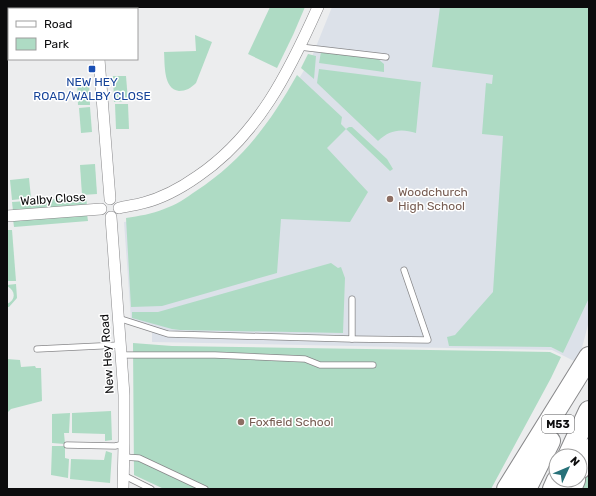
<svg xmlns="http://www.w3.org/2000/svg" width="596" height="496" viewBox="0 0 596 496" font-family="Rubik,sans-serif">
  <rect width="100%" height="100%" fill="#ecedee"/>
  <!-- built -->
  <path fill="#dce1e9" d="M332 7H589V321L578 363 552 350 152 342V326L131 320 124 222 161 216 233 167 274 119 311 59Z"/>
  <!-- green -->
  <g fill="#aedbc4">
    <path d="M270 7H305L293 35 277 68 248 54Z"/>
    <path d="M440 7H589V298L563 353 551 347 449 346 447 337 455 335 493 292 503 136 482 134 486 83 492 84 493 75 432 67Z"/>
    <path d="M195 35 212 42 196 83C191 88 186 91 179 91 163 89 165 64 164 52L196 51Z"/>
    <path d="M321 52 378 59 384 64V72L319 63Z"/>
    <path d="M308 54 316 56 314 79 301 68Z"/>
    <path d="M319 69 421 82 416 133C401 128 389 130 378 141L317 83Z"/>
    <path d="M297 75 342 117 341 124 346 129 349 127H352L387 159 393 169 390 171 346 129 327 148 368 192 350 222 281 219 277 273 162 306 131 307 126 218C139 216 152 214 164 209 176 205 186 198 196 191 243 160 270 123 297 75Z"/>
    <path d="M113 76H126L128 101 114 102Z"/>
    <path d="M89 79 90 105H78L77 80Z"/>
    <path d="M115 104H128L129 129H116Z"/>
    <path d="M90 107 92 132 81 133 79 108Z"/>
    <path d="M95 164 97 194 82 195 80 165Z"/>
    <path d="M29 178 31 198 12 200 10 180Z"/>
    <path d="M86 197 87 205 13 211 12 202Z"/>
    <path d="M87 214 88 221 14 227 13 219Z"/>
    <path d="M7 230H12L16 281H7Z"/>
    <path d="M331 263 338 268 341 267 345 278 343 333 180 330 172 329 132 318V312H158Z"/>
    <path d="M16 284 17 298 9 307H7V304C16 300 16 291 7 286V285Z"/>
    <path d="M133 343 172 346 550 352 561 357 551 378 491 489H164L134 475Z"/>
    <path d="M7 359 20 360 21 367 35 366 36 368H41L42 401 11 409 7 413Z"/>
    <path d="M111 411 112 440 105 441V434L72 433V413Z"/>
    <path d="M70 413 69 433H64L65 444 52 443V414Z"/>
    <path d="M52 446H65V458L69 459 68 478 51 475Z"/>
    <path d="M106 451 112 453 110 483 70 479 71 459 104 460Z"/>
    <path d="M589 471V489H581Z"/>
  </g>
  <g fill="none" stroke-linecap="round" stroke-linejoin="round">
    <defs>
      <g id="lane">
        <path d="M300 47 386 57"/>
        <path d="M118 318 168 334 352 339V299"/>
        <path d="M352 339 428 340 404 270"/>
        <path d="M37 349 120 345"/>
        <path d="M121 355H215L305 359 320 365H373"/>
        <path d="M67 445 115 446 124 444"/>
        <path d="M124 457 139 458 205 489"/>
        <path d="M123 475 151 489"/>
      </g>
      <g id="street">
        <path d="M95 7V9"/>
        <path d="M99 59 110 199"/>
        <path d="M119 208C127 206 136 205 143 203 163 198 181 188 198 176 258 135 289 72 318 7"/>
        <path d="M7 216 101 209"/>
        <path d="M111 217 124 395V444L123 489"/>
      </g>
      <g id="highway">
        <path d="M568 456 589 411"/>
        <path d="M580 469 589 449"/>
        <path d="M507 489 589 357"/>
        <path d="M526 489 550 441"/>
        <path d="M553 489 557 480"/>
        <path d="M571 489 575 480"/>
      </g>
    </defs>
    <!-- lane casing -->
    <use href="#lane" stroke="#88888a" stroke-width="7"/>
    <!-- street casing -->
    <use href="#street" stroke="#88888a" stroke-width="12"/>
    <!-- highway casing -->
    <use href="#highway" stroke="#88888a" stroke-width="22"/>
    <!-- lane -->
    <use href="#lane" stroke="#fff" stroke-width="5.5"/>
    <!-- street -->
    <use href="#street" stroke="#fff" stroke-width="11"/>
    <!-- highway -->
    <use href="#highway" stroke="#fff" stroke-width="20"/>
  </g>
  <!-- markers -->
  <rect fill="#1a4fb4" stroke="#fff" stroke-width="1.5" x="88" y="65" width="8" height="8" rx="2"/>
  <g fill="#8d6e63" stroke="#fff" stroke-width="1.5">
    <circle cx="390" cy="199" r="4"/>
    <circle cx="241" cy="422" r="4"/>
  </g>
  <g text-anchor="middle" stroke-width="3" stroke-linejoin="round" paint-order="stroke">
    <!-- shield labels -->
    <rect fill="#fff" stroke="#555556" stroke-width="1" x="542" y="415" width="32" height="18" rx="3"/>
    <g font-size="11" font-weight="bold" fill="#0c0c0d">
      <text x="558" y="428">M53</text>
    </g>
    <!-- transit labels -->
    <g font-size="12" fill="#164399" stroke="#fff">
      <text x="92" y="86">NEW HEY<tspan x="92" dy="14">ROAD/WALBY CLOSE</tspan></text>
    </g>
    <!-- education labels -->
    <g font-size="12" fill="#785e54" stroke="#fff" text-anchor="start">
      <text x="398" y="196">Woodchurch<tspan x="398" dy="14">High School</tspan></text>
      <text x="249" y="426">Foxfield School</text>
    </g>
    <!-- street labels -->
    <g font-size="12" fill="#0c0c0d" stroke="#fff">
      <text transform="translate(53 199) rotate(-4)" y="4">Walby Close</text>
      <text transform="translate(107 354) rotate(-94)" y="4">New Hey Road</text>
    </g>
  </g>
  <!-- border -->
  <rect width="596" height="496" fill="none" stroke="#0c0c0d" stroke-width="16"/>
  <!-- legend -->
  <rect x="8" y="8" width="130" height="52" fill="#ffffff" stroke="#9e9e9e"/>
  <rect x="16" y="21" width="20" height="6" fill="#ffffff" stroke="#9e9e9e"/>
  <text x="44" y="28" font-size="12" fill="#0c0c0d">Road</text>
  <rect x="16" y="38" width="20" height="12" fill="#aedbc4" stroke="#9e9e9e"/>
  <text x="44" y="48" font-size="12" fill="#0c0c0d">Park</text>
  <!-- north arrow -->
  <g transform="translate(568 468) rotate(46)"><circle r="19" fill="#ffffff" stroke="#9e9e9e"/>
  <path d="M0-3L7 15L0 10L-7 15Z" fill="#277179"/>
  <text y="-6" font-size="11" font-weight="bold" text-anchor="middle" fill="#0c0c0d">N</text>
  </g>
</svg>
